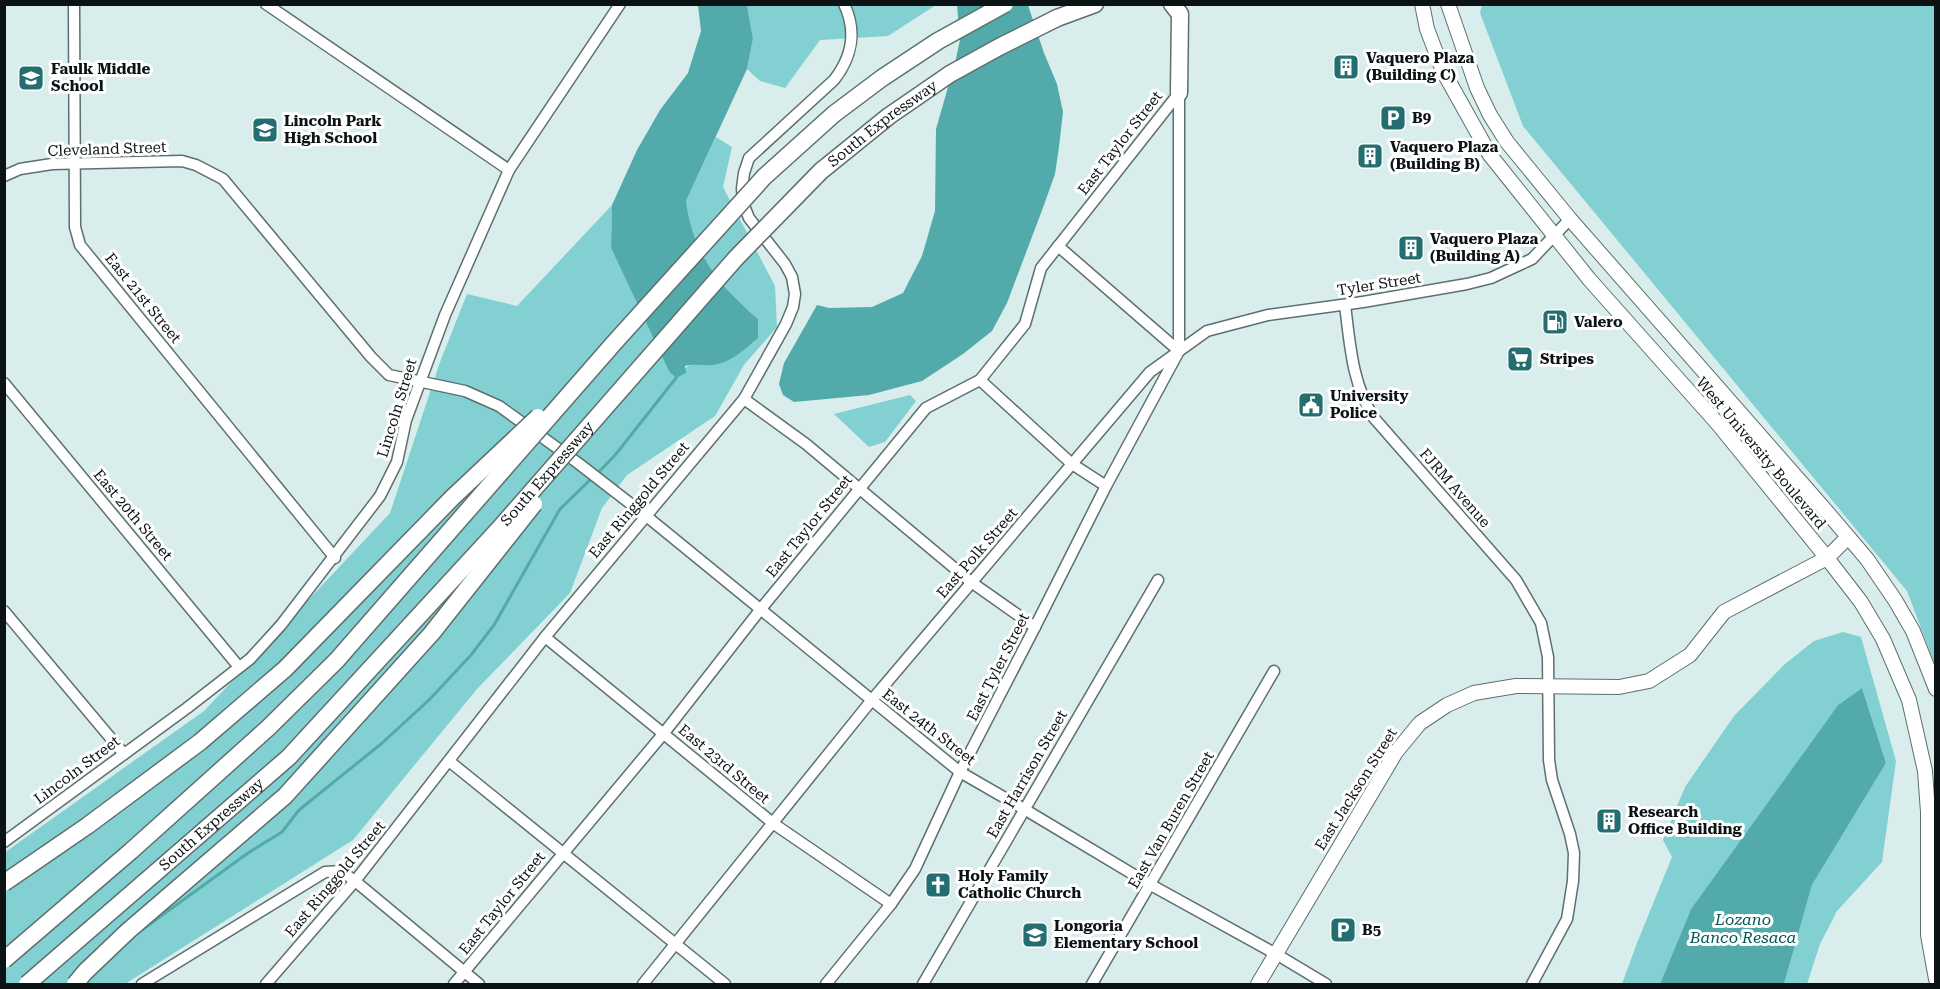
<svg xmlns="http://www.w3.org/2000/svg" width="1940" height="989" viewBox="0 0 1940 989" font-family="'Roboto Serif',serif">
  <rect width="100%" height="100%" fill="#d9eded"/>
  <!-- green -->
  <g fill="#82d0d1">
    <path d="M747 5H936L888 36 820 40 785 88 760 81 747 69 753 39Z"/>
    <path d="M1482 5H1935V665L1907 591 1523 126 1480 13Z"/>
    <path d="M716 137 732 147 723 187 775 286 777 327 744 365 715 416 627 475 602 508 570 593 477 689 353 840 125 984H5L4 853 204 711 390 513 440 362 467 294 517 306 612 205 611 248 669 370 676 378C689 360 697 363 717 364L758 319 737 301 706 264 688 222 686 201Z"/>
    <path d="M910 395 916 401 885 442 869 447 834 414Z"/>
    <path d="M1843 632 1861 637 1896 761 1882 862 1837 911 1820 944 1807 984H1784L1812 885 1886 763 1862 688 1838 705 1691 909 1660 984H1622L1637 943 1672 857 1663 840 1685 787 1734 716 1785 664 1814 641Z"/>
  </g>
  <!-- water -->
  <g fill="#53aaab">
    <path d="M698 5H747L753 39 747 69 686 201C692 252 719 286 758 319V338C746 348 734 360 718 364 707 367 697 363 685 366L686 373 676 378 669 371 611 248 612 205 637 150 660 110 688 73 701 31Z"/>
    <path d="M957 5H1028L1044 53 1057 84 1063 112 1059 147 1055 174 1044 205 1007 303 992 331 963 354 922 381 869 395 794 402 783 395 779 384 784 363 817 305 829 308 872 307 903 293 922 256 935 211 936 129 955 63 960 40Z"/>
    <path d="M1862 688 1886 763 1812 885 1784 984H1660L1691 909 1838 705Z"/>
  </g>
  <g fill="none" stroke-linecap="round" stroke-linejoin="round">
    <!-- stream -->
    <g stroke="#53aaab" stroke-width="3">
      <path d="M597 474 616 454 676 378"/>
      <path d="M139 932 248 853 282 832 299 810 381 744 429 700 471 655 494 625 560 509 592 478"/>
    </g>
    <defs>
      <g id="minor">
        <path d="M74 4 75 227 80 245 335 558"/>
        <path d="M266 4 509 170"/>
        <path d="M4 176 20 169 52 164 182 161 196 165 223 179 371 357 389 375 465 391 499 406 578 463 645 515 960 772 1024 809 1151 885 1276 954 1326 984"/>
        <path d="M1058 246 1179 351"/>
        <path d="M1345 305C1350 344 1352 384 1374 418L1516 580 1541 623 1548 657 1549 760 1552 780 1570 834 1574 853 1573 881 1567 919 1532 984"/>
        <path d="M980 380 1072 464 1106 486"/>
        <path d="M4 383 239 667"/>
        <path d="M744 399 806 444 971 582 1035 627"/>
        <path d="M4 611 124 754"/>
        <path d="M545 637 774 824 891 904"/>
        <path d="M449 761 725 984"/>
        <path d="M4 842 187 708 250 659 281 625 380 496 397 462 406 420 445 315 509 170 620 4"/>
        <path d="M142 984 325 872 341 871 355 881 479 984"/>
        <path d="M266 984 355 881 545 637 744 399 786 324 793 307 795 294 792 277 785 264 749 218 743 203 742 188 744 173 749 158 834 80C852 57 857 31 844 4"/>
        <path d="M454 984 664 733 760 610 926 408 980 380 1025 324 1041 268 1179 93"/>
        <path d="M643 984 871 701 1150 372 1207 331 1268 315 1363 302 1467 284 1491 278 1532 259 1570 219"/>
        <path d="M826 984 891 904 915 869 960 772 1035 627 1106 486 1179 351V93"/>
        <path d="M923 984 1158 580"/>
        <path d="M1092 984 1274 671"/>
      </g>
      <g id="major">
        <path d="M1422 4 1427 29 1443 71 1490 155 1589 279 1718 424 1827 558 1861 602 1883 639 1909 700 1925 771 1928 812V935L1936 979"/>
        <path d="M1448 4 1477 88 1490 115 1507 142 1570 219 1821 505 1867 559 1895 600 1913 631 1936 689"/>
        <path d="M1258 984 1396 752 1420 723 1447 705 1474 693 1516 686 1619 687 1649 681 1690 655 1724 612 1827 558 1848 537"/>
      </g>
      <g id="highway">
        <path d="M1172 4 1180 14 1179 93"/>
        <path d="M1057 18 1095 4"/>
      </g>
    </defs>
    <!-- minor casing -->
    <use href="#minor" stroke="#5d6f6f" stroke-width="13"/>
    <!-- major casing -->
    <use href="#major" stroke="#5d6f6f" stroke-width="16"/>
    <!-- highway casing -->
    <use href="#highway" stroke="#5d6f6f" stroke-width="19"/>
    <!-- minor -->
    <use href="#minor" stroke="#fff" stroke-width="10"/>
    <!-- major -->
    <use href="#major" stroke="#fff" stroke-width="14"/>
    <!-- highway -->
    <use href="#highway" stroke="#fff" stroke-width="16"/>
    <defs>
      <g id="highway-bridge">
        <path d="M4 883 87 826 200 742 285 669 452 498 538 417"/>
        <path d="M4 960 131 851 268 728 337 660 614 343 764 177 834 114 882 78 938 41 1005 4"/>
        <path id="s1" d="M27 984 289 757 498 530 736 258 821 171 889 116 950 74 999 47 1057 18"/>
        <path d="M75 984 85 972 128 931 285 796 432 633 534 504"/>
      </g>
    </defs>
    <!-- highway-bridge casing -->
    <use href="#highway-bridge" stroke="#5d6f6f" stroke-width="19" stroke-linecap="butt"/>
    <!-- highway-bridge -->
    <use href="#highway-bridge" stroke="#fff" stroke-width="16"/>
  </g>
  <!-- icons -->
  <defs>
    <symbol id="building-square" viewBox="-11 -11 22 22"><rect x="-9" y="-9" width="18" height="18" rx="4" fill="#236e70" stroke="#fff"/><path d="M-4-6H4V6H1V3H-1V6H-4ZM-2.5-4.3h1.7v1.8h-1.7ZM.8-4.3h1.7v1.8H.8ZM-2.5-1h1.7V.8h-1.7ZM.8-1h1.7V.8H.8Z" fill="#fff"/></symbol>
    <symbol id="school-square" viewBox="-11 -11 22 22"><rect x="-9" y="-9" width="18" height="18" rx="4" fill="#236e70" stroke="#fff"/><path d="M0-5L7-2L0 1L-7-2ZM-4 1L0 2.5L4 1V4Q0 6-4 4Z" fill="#fff"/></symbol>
    <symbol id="parking-square" viewBox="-11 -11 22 22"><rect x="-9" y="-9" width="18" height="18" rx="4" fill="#236e70" stroke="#fff"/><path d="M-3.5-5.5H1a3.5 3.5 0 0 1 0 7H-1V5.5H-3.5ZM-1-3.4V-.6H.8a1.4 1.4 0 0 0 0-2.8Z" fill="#fff"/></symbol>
    <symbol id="fuel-square" viewBox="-11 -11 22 22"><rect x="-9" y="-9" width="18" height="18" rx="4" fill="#236e70" stroke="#fff"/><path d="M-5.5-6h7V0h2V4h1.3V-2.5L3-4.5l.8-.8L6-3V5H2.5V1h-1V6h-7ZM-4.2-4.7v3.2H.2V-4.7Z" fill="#fff"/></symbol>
    <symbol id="supermarket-square" viewBox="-11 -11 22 22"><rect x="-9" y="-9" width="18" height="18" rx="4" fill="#236e70" stroke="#fff"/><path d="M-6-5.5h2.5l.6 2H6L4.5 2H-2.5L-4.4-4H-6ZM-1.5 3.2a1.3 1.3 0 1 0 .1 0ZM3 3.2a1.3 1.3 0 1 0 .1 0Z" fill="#fff"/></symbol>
    <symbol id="civic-square" viewBox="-11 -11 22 22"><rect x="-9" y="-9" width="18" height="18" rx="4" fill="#236e70" stroke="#fff"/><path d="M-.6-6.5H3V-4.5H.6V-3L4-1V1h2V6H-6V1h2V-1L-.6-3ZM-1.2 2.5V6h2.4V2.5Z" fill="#fff"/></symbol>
    <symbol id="church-square" viewBox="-11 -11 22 22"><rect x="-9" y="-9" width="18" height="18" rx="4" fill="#236e70" stroke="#fff"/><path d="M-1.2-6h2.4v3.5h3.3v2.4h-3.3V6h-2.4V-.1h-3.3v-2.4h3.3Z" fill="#fff"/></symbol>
  </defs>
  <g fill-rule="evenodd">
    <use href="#building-square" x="1331" y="52" width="30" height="30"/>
    <use href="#school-square" x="16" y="63" width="30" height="30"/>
    <use href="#parking-square" x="1378" y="103" width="30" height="30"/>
    <use href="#school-square" x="250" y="115" width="30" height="30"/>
    <use href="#building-square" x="1355" y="141" width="30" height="30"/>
    <use href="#building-square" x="1396" y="233" width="30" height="30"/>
    <use href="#fuel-square" x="1540" y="307" width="30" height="30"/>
    <use href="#supermarket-square" x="1505" y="344" width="30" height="30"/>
    <use href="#civic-square" x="1296" y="390" width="30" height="30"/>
    <use href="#building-square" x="1594" y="806" width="30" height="30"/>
    <use href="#church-square" x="923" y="870" width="30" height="30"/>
    <use href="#parking-square" x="1328" y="915" width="30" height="30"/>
    <use href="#school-square" x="1020" y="920" width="30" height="30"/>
  </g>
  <g text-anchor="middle" stroke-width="6" stroke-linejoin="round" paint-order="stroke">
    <!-- poi labels -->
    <g font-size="15" font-weight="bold" fill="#0c1314" stroke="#fff" text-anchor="start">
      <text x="1366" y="63">Vaquero Plaza<tspan x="1366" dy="17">(Building C)</tspan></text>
      <text x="51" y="74">Faulk Middle<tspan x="51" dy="17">School</tspan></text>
      <text x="1412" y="123">B9</text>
      <text x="284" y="126">Lincoln Park<tspan x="284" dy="17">High School</tspan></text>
      <text x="1390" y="152">Vaquero Plaza<tspan x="1390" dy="17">(Building B)</tspan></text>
      <text x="1430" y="244">Vaquero Plaza<tspan x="1430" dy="17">(Building A)</tspan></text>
      <text x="1574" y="327">Valero</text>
      <text x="1540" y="364">Stripes</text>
      <text x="1330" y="401">University<tspan x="1330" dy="17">Police</tspan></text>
      <text x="1628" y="817">Research<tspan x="1628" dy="17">Office Building</tspan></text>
      <text x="958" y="881">Holy Family<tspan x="958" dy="17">Catholic Church</tspan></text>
      <text x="1054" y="931">Longoria<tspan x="1054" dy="17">Elementary School</tspan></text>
      <text x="1362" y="935">B5</text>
    </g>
    <!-- street labels -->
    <g font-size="15" fill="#0c1314" stroke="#fff">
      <text dy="5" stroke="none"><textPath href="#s1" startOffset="1216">South Expressway</textPath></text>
      <text transform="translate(1120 143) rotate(-52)" y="5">East Taylor Street</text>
      <text transform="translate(107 149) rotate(-2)" y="5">Cleveland Street</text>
      <text transform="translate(1379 284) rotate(-9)" y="5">Tyler Street</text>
      <text transform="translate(143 298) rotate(51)" y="5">East 21st Street</text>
      <text transform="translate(397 408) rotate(-73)" y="5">Lincoln Street</text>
      <text transform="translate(1761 453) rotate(50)" y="5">West University Boulevard</text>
      <text dy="5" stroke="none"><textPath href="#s1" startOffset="730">South Expressway</textPath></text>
      <text transform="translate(1455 488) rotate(49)" y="5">FJRM Avenue</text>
      <text transform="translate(639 500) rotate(-50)" y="5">East Ringgold Street</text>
      <text transform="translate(133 515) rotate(50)" y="5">East 20th Street</text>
      <text transform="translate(809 526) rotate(-51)" y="5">East Taylor Street</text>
      <text transform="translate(977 553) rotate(-49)" y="5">East Polk Street</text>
      <text transform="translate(998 667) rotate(-63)" y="5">East Tyler Street</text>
      <text transform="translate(929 727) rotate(38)" y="5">East 24th Street</text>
      <text transform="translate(724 764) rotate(40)" y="5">East 23rd Street</text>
      <text transform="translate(77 770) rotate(-37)" y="5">Lincoln Street</text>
      <text transform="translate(1027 774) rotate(-60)" y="5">East Harrison Street</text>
      <text transform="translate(1356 789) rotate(-58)" y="5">East Jackson Street</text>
      <text transform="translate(1171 820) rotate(-60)" y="5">East Van Buren Street</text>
      <text dy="5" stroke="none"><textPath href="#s1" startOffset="244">South Expressway</textPath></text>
      <text transform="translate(335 879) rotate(-50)" y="5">East Ringgold Street</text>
      <text transform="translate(502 903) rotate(-51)" y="5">East Taylor Street</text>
    </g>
    <!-- water labels -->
    <g font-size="16" font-style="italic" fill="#055556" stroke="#fff">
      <text x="1743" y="925">Lozano<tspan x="1743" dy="18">Banco Resaca</tspan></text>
    </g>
  </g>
  <!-- border -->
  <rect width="1940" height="989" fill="none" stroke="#0c1314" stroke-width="12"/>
</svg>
